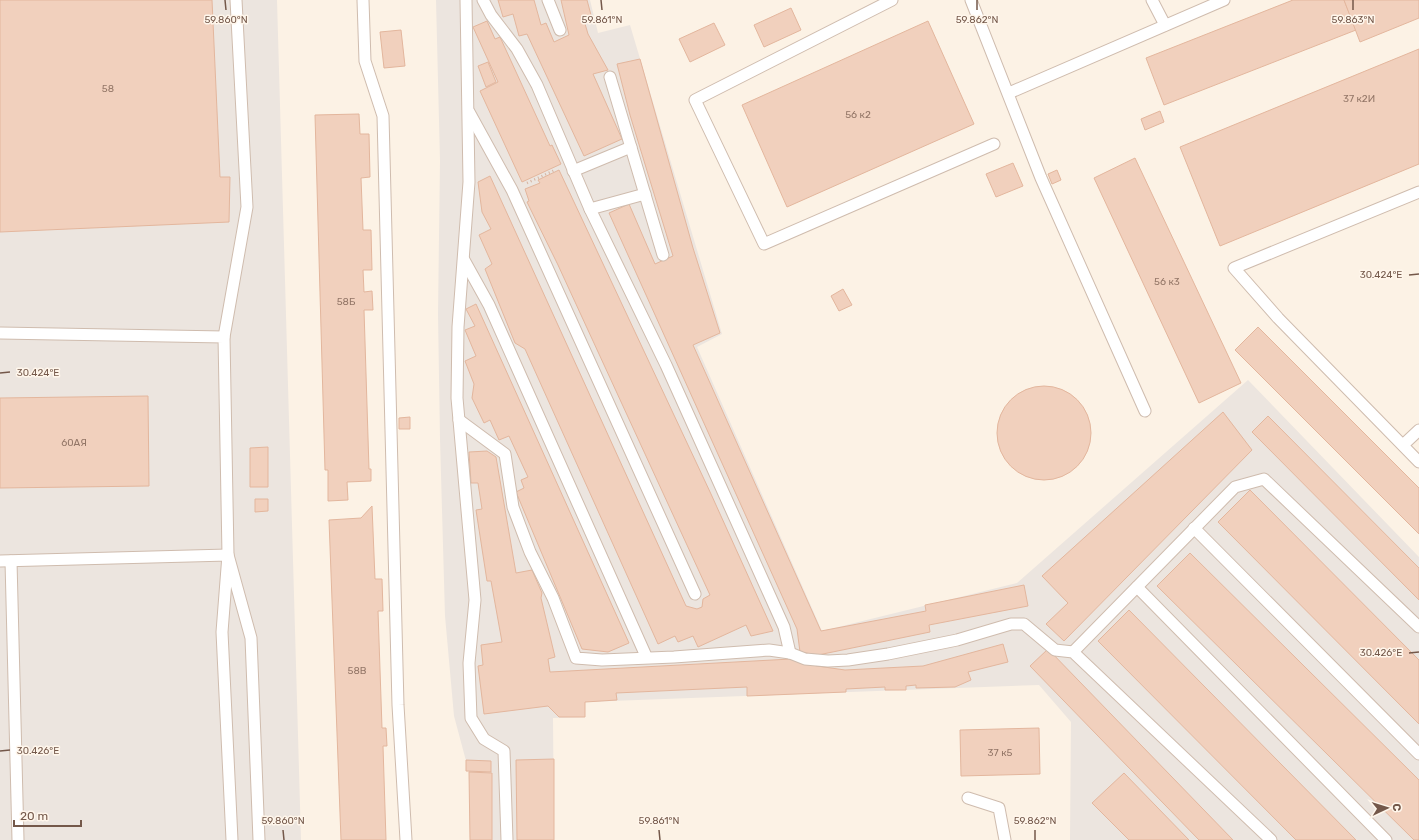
<svg xmlns="http://www.w3.org/2000/svg" width="1419" height="840" viewBox="0 0 1419 840" font-family="Rubik,sans-serif">
  <rect width="100%" height="100%" fill="#fcf2e5"/>
  <!-- industrial -->
  <g fill="#ece5df">
    <path d="M0 0H277L301 840H0Z"/>
    <path d="M436 0H590L598 33 630 25 722 334 697 347 822 631 1017 583 1248 380 1419 557V840H1070L1071 722 1039 685 585 702V717L553 718 554 840H470L469 772 454 716 445 616 440 439 438 314 440 161Z"/>
  </g>
  <!-- building -->
  <g fill="#f1d0bd" stroke="#e3b69d">
    <path d="M0 0H212L220 177H230L229 222 0 232Z"/>
    <path d="M498 0H534L541 25 546 23 554 42 569 35 561 0H587L591 15 583 17 588 34 608 70 593 74 622 139 584 156 527 34 519 36 513 14 503 17Z"/>
    <path d="M1293 0H1344L1356 30 1164 105 1146 58Z"/>
    <path d="M1344 0H1419V18L1360 42Z"/>
    <path d="M791 8 801 30 764 47 754 25Z"/>
    <path d="M487 21 495 39 500 37 550 146 552 145 561 164 522 182 480 91 498 82 473 27Z"/>
    <path d="M928 21 974 124 787 207 742 105Z"/>
    <path d="M714 23 725 45 690 62 679 39Z"/>
    <path d="M401 30 405 66 384 68 380 32Z"/>
    <path d="M1419 49V164L1220 246 1180 147Z"/>
    <path d="M640 59 693 248 720 333 693 345 821 631 926 611 925 605 1024 585 1028 606 929 625 930 632 818 655 800 652 797 629 609 213 629 204 655 264 673 256 630 115 617 64Z"/>
    <path d="M488 62 496 82 486 87 478 66Z"/>
    <path d="M1160 111 1164 122 1145 130 1141 119Z"/>
    <path d="M359 114 360 134H369L370 177 361 178 363 230H371L372 270H363L364 292 372 291 373 310H364L369 469H371V481L347 482 348 500 328 501V470H325L315 115Z"/>
    <path d="M1135 158 1241 383 1199 403 1094 178Z"/>
    <path d="M1013 163 1023 186 996 197 986 174Z"/>
    <path d="M559 170 711 494 773 631 751 636 746 625 698 647 693 636 678 642 675 636 658 644 525 349 515 343 485 269 492 264 479 235 491 229 482 212 478 182 490 176 686 606 697 609 702 607 703 599 710 595 558 265 527 202 529 201 525 189 540 183 538 180Z"/>
    <path d="M1057 170 1061 180 1052 184 1048 174Z"/>
    <path d="M843 289 852 305 839 311 831 296Z"/>
    <path d="M476 304 629 643 608 652 582 649 516 492 524 488 521 480 528 477 509 436 499 440 490 420 484 423 472 398 474 384 465 361 476 356 465 330 475 326 466 309Z"/>
    <path d="M1258 327 1419 488V534L1235 350Z"/>
    <circle cx="1044" cy="433" r="47"/>
    <path d="M148 396 149 486 0 488V398Z"/>
    <path d="M1223 412 1252 450 1064 641 1046 624 1068 603 1042 576Z"/>
    <path d="M1268 416 1419 568V600L1252 432Z"/>
    <path d="M410 417V429H399V418Z"/>
    <path d="M268 447V487H250V448Z"/>
    <path d="M487 451 496 457 516 573 532 570 542 593 541 598 555 657 548 659 550 672 791 659 817 666 845 670 923 666 1003 644 1008 662 968 672 971 680 955 687 916 688V685L906 686V690H885V687L846 689V692L747 696V687L616 693 617 700 585 702V717H559L548 706 484 714 478 666 483 665 481 645 502 642 491 581H487L476 510 482 509 478 483H471L469 452Z"/>
    <path d="M1250 490 1419 660V724L1218 522Z"/>
    <path d="M255 499H268V511L255 512Z"/>
    <path d="M372 506 375 579H382L383 611H378L382 728H386L387 746H383L386 840H341L329 520 361 518Z"/>
    <path d="M1190 553 1419 780V840H1414L1157 586Z"/>
    <path d="M1129 610 1356 840H1296L1098 641Z"/>
    <path d="M1048 649 1233 840H1199L1030 666Z"/>
    <path d="M1039 728 1040 774 961 776 960 730Z"/>
    <path d="M554 759V840H517L516 760Z"/>
    <path d="M466 760 491 761V772L466 771Z"/>
    <path d="M469 772 492 773V840H470Z"/>
    <path d="M1124 773 1189 840H1129L1092 803Z"/>
  </g>
  <g fill="none" stroke-linecap="round" stroke-linejoin="round">
    <defs>
      <g id="lane">
        <path d="M363 0 365 61 383 116 398 705 406 840"/>
        <path d="M466 0 469 182 458 327 457 398 475 600 469 663 471 718 484 739 504 751 507 840"/>
        <path d="M483 0 491 15 517 49 537 85 590 209 666 365 784 627 790 653"/>
        <path d="M548 0 560 30"/>
        <path d="M892 0 695 100 764 244 994 144"/>
        <path d="M971 0 1041 178 1145 411"/>
        <path d="M1152 0 1165 25"/>
        <path d="M610 77 663 255"/>
        <path d="M1009 93 1224 0"/>
        <path d="M469 112 512 190 695 594"/>
        <path d="M573 171 631 147"/>
        <path d="M1419 192 1234 268 1278 318 1419 462"/>
        <path d="M590 209 645 194"/>
        <path d="M464 260 489 305 646 656"/>
        <path d="M0 333 224 337 228 555 222 632 232 840"/>
        <path d="M224 337 247 207 236 0"/>
        <path d="M459 420 505 454 513 507 530 552 553 598 576 658 602 660 674 657 769 650 790 653 805 659 828 661 848 660 888 654 957 640 1011 624H1024L1055 650 1073 652 1271 840"/>
        <path d="M1403 445 1419 430"/>
        <path d="M1194 528 1419 754"/>
        <path d="M0 561 228 555 251 638 259 840"/>
        <path d="M11 561 18 840"/>
        <path d="M1137 587 1386 840"/>
        <path d="M1073 652 1235 487 1264 479 1419 627"/>
        <path d="M968 798 999 808 1005 840"/>
      </g>
    </defs>
    <!-- lane casing -->
    <use href="#lane" stroke="#cfbcae" stroke-width="13"/>
    <!-- path -->
    <path stroke="#d6b3a0" stroke-width="2.5" stroke-dasharray="1 3" stroke-linecap="butt" d="M527 183 555 170"/>
    <!-- lane -->
    <use href="#lane" stroke="#fff" stroke-width="11"/>
  </g>
  <!-- ticks -->
  <path fill="none" stroke="#74584a" stroke-width="1.5" d="M225 0 226 10M601 0 602 10M977 0V10M1353 0V10M1409 275 1419 274M0 373 10 372M1409 653 1419 652M0 751 10 750M283 830 284 840M659 830 660 840M1035 830V840"/>
  <g text-anchor="middle" stroke-width="3" stroke-linejoin="round" paint-order="stroke">
    <!-- number labels -->
    <g font-size="10" fill="#937667">
      <text x="108" y="92">58</text>
      <text x="1359" y="102">37 к2И</text>
      <text x="858" y="118">56 к2</text>
      <text x="1167" y="285">56 к3</text>
      <text x="346" y="305">58Б</text>
      <text x="74" y="446">60АЯ</text>
      <text x="357" y="674">58В</text>
      <text x="1000" y="756">37 к5</text>
    </g>
  </g>
  <g font-size="10" text-anchor="middle" fill="#74584a" stroke="#fff6eb" stroke-width="3" stroke-linejoin="round" paint-order="stroke">
    <text x="226" y="23">59.860°N</text>
    <text x="602" y="23">59.861°N</text>
    <text x="977" y="23">59.862°N</text>
    <text x="1353" y="23">59.863°N</text>
    <text x="1381" y="278">30.424°E</text>
    <text x="38" y="376">30.424°E</text>
    <text x="1381" y="656">30.426°E</text>
    <text x="38" y="754">30.426°E</text>
    <text x="283" y="824">59.860°N</text>
    <text x="659" y="824">59.861°N</text>
    <text x="1035" y="824">59.862°N</text>
  </g>
  <!-- north arrow -->
  <g transform="translate(1387 808) rotate(86)" stroke="#fff6eb" stroke-width="3" paint-order="stroke">
  <path d="M0-3L7 15L0 10L-7 15Z" fill="#74584a"/>
  <text y="-6" font-size="11" font-weight="bold" text-anchor="middle" fill="#74584a">С</text>
  </g>
  <!-- scale -->
  <path d="M14 820v6h67v-6" fill="none" stroke="#74584a" stroke-width="2"/>
  <text x="20" y="820" font-size="12" fill="#74584a" stroke="#fff6eb" stroke-width="3" paint-order="stroke">20 m</text>
</svg>
